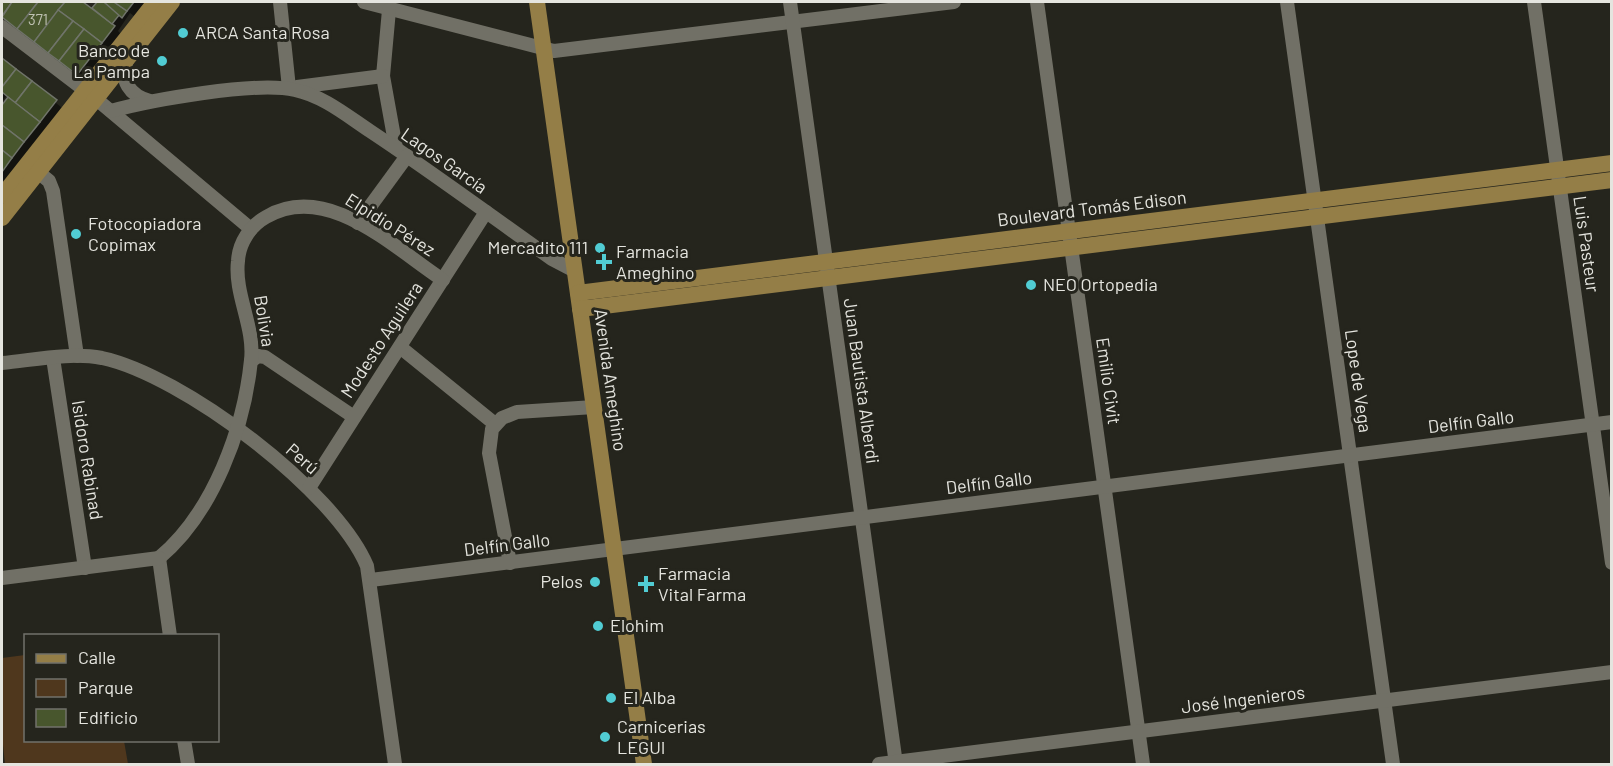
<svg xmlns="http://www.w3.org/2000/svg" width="1613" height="766" viewBox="0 0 1613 766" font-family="Barlow,sans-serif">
  <rect width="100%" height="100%" fill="#25251d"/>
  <!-- green -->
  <path fill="#4f371d" d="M25 655 26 740 124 741 128 764H5L2 735V658Z"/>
  <!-- shadow -->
  <g fill="#0007">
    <path d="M2 2H81L92 10 98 2 108 7 106 2H146L134 16 130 13 118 31 124 37 97 93 2 17Z"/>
    <path d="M2 60 66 111 2 186V107L9 98 6 96 2 102Z"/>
  </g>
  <!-- building -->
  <g fill="#48562d" stroke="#70746a" stroke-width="1.5">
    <path d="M2 2H12L2 16Z"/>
    <path d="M12 2H38L17 29 2 17Z"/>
    <path d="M38 2H65L34 42 17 29Z"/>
    <path d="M65 2H83L115 26 102 43 58 10Z"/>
    <path d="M97 2H104L120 14 112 24 92 8Z"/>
    <path d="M104 2H114L127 11 122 18Z"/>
    <path d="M114 2H134L127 11Z"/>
    <path d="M58 10 73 21 48 53 34 42Z"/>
    <path d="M73 21 84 29 59 61 48 53Z"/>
    <path d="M84 29 102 43 77 75 59 61Z"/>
    <path d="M2 58 16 69 2 87Z"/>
    <path d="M16 69 32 81 15 103 2 92V87Z"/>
    <path d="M32 81 57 100 40 122 15 103Z"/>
    <path d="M8 97 40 122 24 142 2 125V105Z"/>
    <path d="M2 125 24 142 12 158 2 150Z"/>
    <path d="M2 150 12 158 2 172Z"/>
  </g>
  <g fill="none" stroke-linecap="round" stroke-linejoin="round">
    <!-- minor -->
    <g stroke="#717066" stroke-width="14">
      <path d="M280 2 289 88"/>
      <path d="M364 2 554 51 954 2"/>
      <path d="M790 2 896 764"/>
      <path d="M1037 2 1143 764"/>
      <path d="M1287 2 1393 764"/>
      <path d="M1534 2 1612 563"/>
      <path d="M389 10 383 76 396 148"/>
      <path d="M2 27 95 98 251 229"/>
      <path d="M127 60C119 80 130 96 150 101"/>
      <path d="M297 87 383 76"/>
      <path d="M111 111C151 100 256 81 295 90 323 96 346 115 370 131 432 172 491 216 552 259L575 271"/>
      <path d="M38 172 49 181 53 191 77 356"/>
      <path d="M358 223 407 156"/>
      <path d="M400 347 495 424"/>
      <path d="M53 358 85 568"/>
      <path d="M251 361 258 356 265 357 354 417"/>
      <path d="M2 363C34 360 70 352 102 358 182 375 335 490 367 566L395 764"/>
      <path d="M309 488 486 212"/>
      <path d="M159 558C213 513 244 429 251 360 255 327 234 294 238 261 239 243 250 226 266 217 327 181 393 247 443 280"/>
      <path d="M159 558 170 636"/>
      <path d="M510 563 489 453 492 429 502 418 517 412 594 407"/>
      <path d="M2 578 159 558"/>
      <path d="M371 580 1612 422"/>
      <path d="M184 740 188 764"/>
      <path d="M879 764 1612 672"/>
    </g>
    <!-- major -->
    <g stroke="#947e47" stroke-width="16">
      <path d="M537 2 644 764"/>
      <path d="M2 196 155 2"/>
      <path d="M2 218 172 2"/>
      <path d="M578 293 1612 163"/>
      <path d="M580 309 1612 180"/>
    </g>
  </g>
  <!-- markers -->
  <g fill="#51ccd3" stroke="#25251d" stroke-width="2">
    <circle cx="183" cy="33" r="6"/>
    <circle cx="162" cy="61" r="6"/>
    <circle cx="76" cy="234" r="6"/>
    <circle cx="600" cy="248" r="6"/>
    <path d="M601 253h6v6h6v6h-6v6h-6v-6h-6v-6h6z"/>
    <circle cx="1031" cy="285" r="6"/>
    <circle cx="595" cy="582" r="6"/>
    <path d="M643 575h6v6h6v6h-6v6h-6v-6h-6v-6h6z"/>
    <circle cx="598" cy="626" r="6"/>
    <circle cx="611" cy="698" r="6"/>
    <circle cx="605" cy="737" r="6"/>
  </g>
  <g text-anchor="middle" stroke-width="6" stroke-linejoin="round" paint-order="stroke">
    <!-- number labels -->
    <g font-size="15" fill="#bec1b2">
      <text x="38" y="25">371</text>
    </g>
    <!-- poi labels -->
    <g font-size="18" fill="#e5e5df" stroke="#25251d" text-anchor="start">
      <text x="195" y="39">ARCA Santa Rosa</text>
      <text x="150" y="57" text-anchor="end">Banco de<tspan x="150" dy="21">La Pampa</tspan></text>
      <text x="88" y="230">Fotocopiadora<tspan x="88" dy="21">Copimax</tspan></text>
      <text x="588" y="254" text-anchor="end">Mercadito 111</text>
      <text x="616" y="258">Farmacia<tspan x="616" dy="21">Ameghino</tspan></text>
      <text x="1043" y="291">NEO Ortopedia</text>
      <text x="658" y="580">Farmacia<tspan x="658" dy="21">Vital Farma</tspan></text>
      <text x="583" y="588" text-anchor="end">Pelos</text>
      <text x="610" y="632">Elohim</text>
      <text x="623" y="704">El Alba</text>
      <text x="617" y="733">Carnicerias<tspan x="617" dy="21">LEGUI</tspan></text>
    </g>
    <!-- street labels -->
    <g font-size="18" fill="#e5e5df" stroke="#25251d">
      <text transform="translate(444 161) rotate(35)" y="6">Lagos García</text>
      <text transform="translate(1092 209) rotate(-7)" y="6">Boulevard Tomás Edison</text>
      <text transform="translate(390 225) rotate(32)" y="6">Elpidio Pérez</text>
      <text transform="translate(1586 244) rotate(82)" y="6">Luis Pasteur</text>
      <text transform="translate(264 321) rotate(81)" y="6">Bolivia</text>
      <text transform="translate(382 340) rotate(-57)" y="6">Modesto Aguilera</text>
      <text transform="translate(610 380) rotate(82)" y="6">Avenida Ameghino</text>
      <text transform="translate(861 381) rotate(82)" y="6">Juan Bautista Alberdi</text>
      <text transform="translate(1108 381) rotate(82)" y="6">Emilio Civit</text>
      <text transform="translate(1358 381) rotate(82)" y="6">Lope de Vega</text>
      <text transform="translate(1471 422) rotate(-7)" y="6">Delfín Gallo</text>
      <text transform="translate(302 459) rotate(41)" y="6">Perú</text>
      <text transform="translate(87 460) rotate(81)" y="6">Isidoro Rabinad</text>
      <text transform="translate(989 483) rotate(-7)" y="6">Delfín Gallo</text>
      <text transform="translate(507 545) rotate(-7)" y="6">Delfín Gallo</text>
      <text transform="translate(1243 700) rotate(-7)" y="6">José Ingenieros</text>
    </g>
  </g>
  <!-- border -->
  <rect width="1613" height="766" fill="none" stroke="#e5e5df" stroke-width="6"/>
  <!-- legend -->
  <rect x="24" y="634" width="195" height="108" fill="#25251d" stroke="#72726b" stroke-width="1.5"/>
  <rect x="36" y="654" width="30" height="9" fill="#947e47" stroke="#72726b" stroke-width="1.5"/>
  <text x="78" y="664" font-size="18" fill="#e5e5df">Calle</text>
  <rect x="36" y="679" width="30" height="18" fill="#4f371d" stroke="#72726b" stroke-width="1.5"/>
  <text x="78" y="694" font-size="18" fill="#e5e5df">Parque</text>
  <rect x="36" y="709" width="30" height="18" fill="#48562d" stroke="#72726b" stroke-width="1.5"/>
  <text x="78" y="724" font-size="18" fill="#e5e5df">Edificio</text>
</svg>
